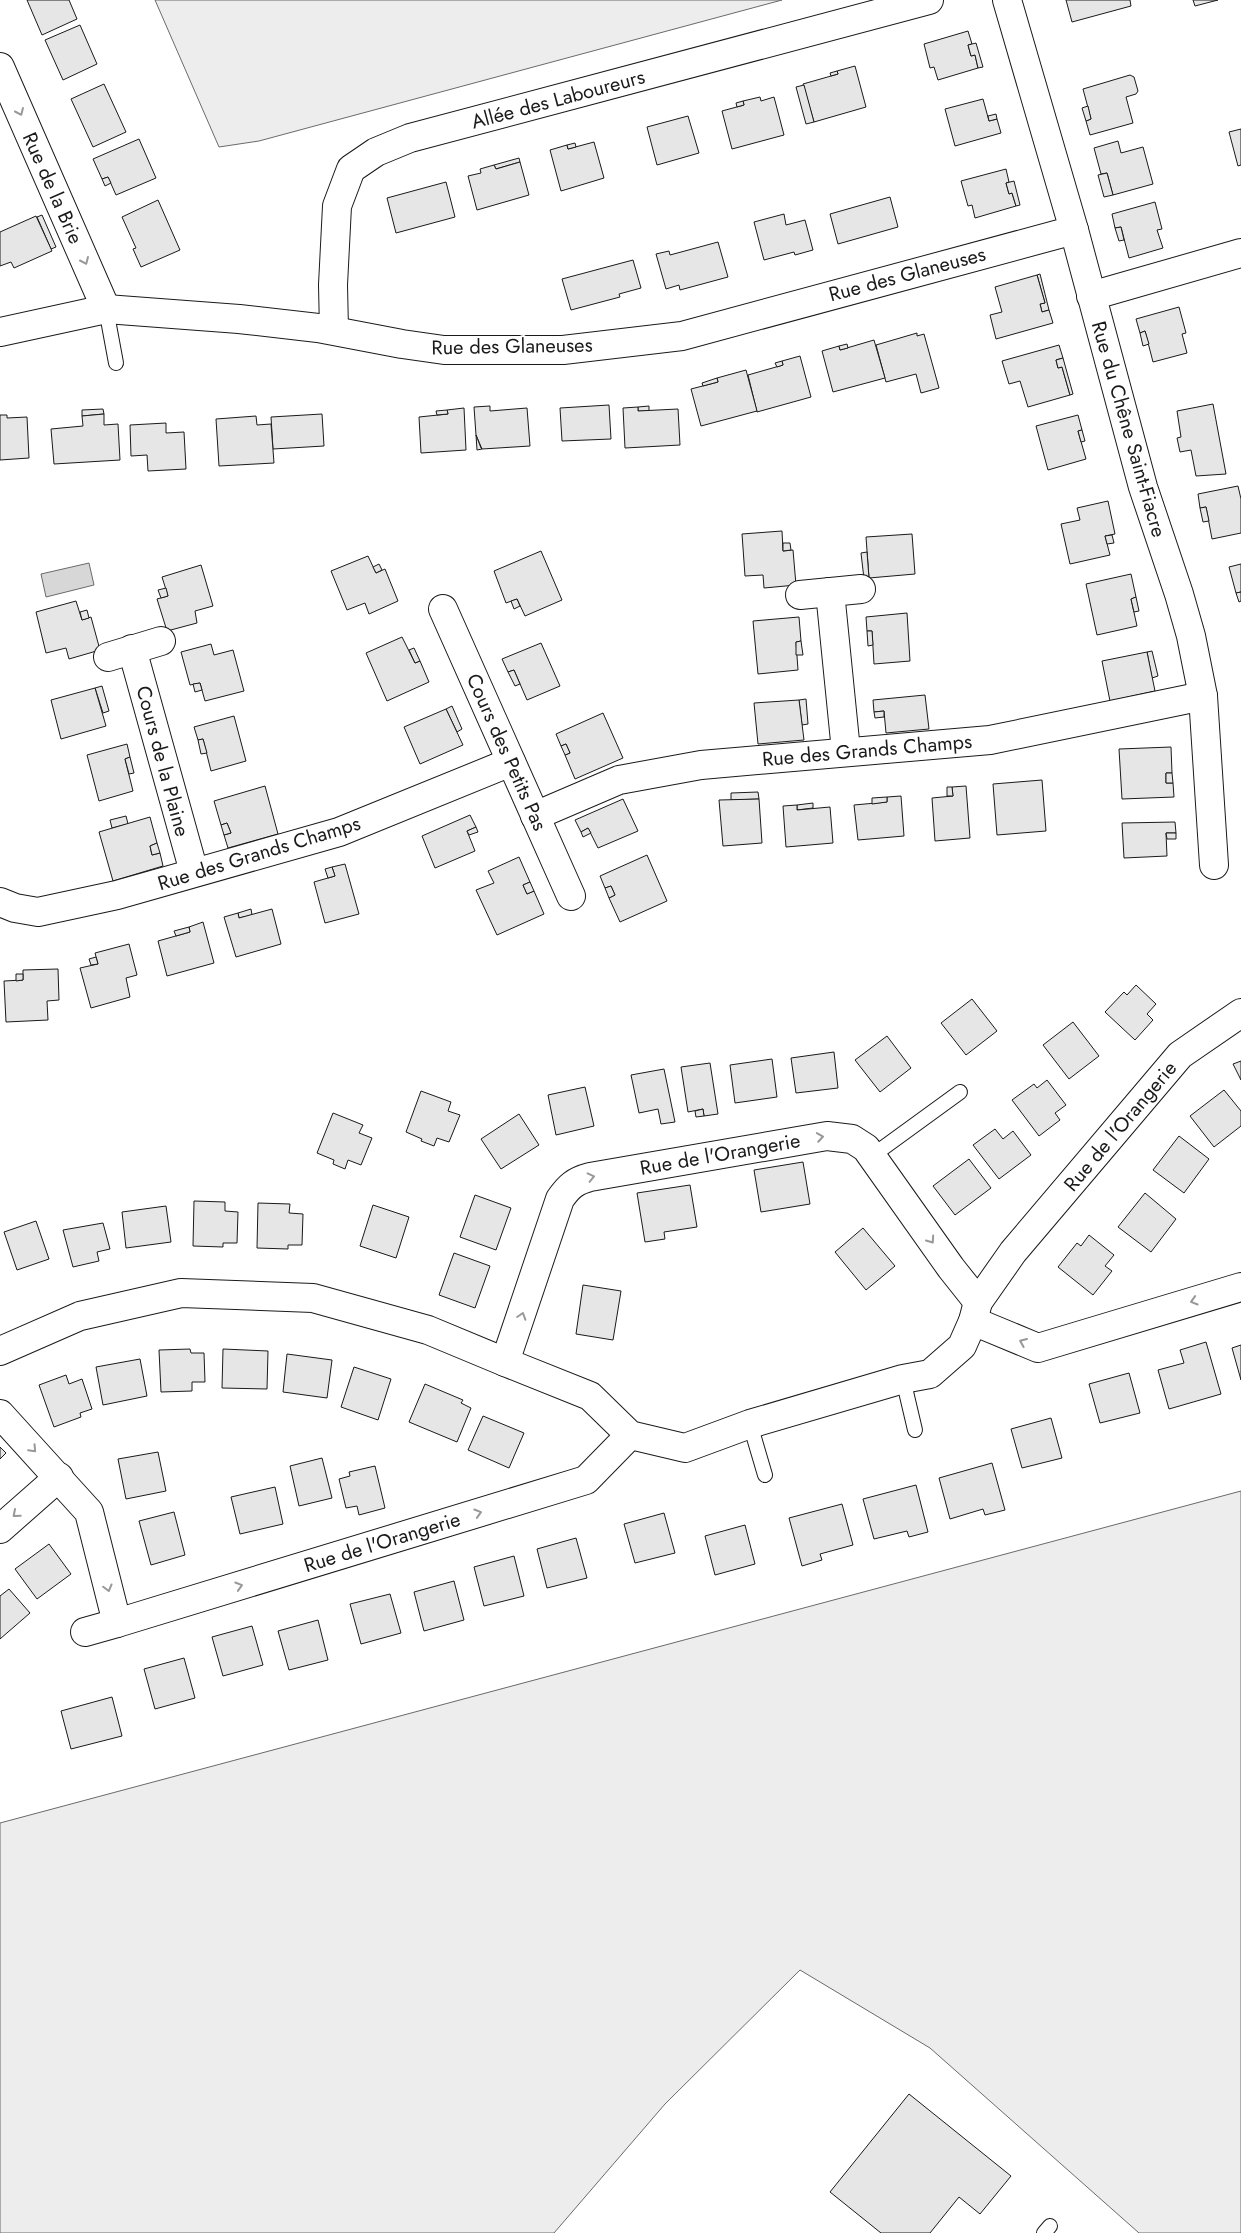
<svg xmlns="http://www.w3.org/2000/svg" width="1241" height="2233" viewBox="0 0 1241 2233" font-family="Jost,sans-serif">
  <rect width="100%" height="100%" fill="#fff"/>
  <!-- built -->
  <g fill="#ededed" stroke="#6a6a6a">
    <path d="M155 0H782L259 141 219 147Z"/>
    <path d="M1241 1491V2233H1139L930 2048 800 1970 665 2104 554 2233H0V1823Z"/>
  </g>
  <!-- water -->
  <path fill="#d7d7d7" stroke="#6a6a6a" d="M89 563 94 585 46 597 41 574Z"/>
  <!-- building -->
  <g fill="#e6e6e6" stroke="#1a1a1a">
    <path d="M27 0H69L77 19 42 35Z"/>
    <path d="M1066 0H1130L1131 6 1072 22Z"/>
    <path d="M1193 0H1218L1195 6Z"/>
    <path d="M80 25 97 64 63 80 45 40Z"/>
    <path d="M968 31 972 44 968 45 971 56 975 55 978 68 938 80 934 67 930 68 924 44Z"/>
    <path d="M976 43 983 67 978 68 975 55 971 56 968 45Z"/>
    <path d="M855 66 866 107 814 122 803 84 838 74 837 71Z"/>
    <path d="M837 71 838 74 831 76 830 73Z"/>
    <path d="M1130 75 1134 77 1138 91 1136 94 1126 97 1133 123 1090 135 1086 121 1091 119 1083 89Z"/>
    <path d="M104 84 126 132 93 147 71 99Z"/>
    <path d="M804 85 814 122 806 124 796 87Z"/>
    <path d="M760 97 761 101 774 97 784 135 732 149 722 111 744 105 743 101Z"/>
    <path d="M983 99 989 121 997 119 1001 133 955 146 945 109Z"/>
    <path d="M743 101 744 105 737 107 736 103Z"/>
    <path d="M1088 106 1091 119 1086 121 1082 108Z"/>
    <path d="M996 114 997 119 989 121 988 116Z"/>
    <path d="M688 116 699 153 657 165 647 127Z"/>
    <path d="M1241 129V165L1238 166 1229 132Z"/>
    <path d="M139 139 156 178 116 195 108 177 102 179 93 159Z"/>
    <path d="M1118 141 1121 153 1143 147 1153 184 1113 195 1107 173 1101 174 1094 148Z"/>
    <path d="M594 142 604 178 561 191 550 150 567 145 568 149Z"/>
    <path d="M575 143 576 147 568 149 567 145Z"/>
    <path d="M519 158 520 162 496 169 494 165Z"/>
    <path d="M520 162 529 195 477 210 468 176 481 173 480 169 494 165 496 169Z"/>
    <path d="M1006 169 1009 182 1006 183 1009 194 1012 193 1016 206 975 218 972 205 968 206 961 181Z"/>
    <path d="M1107 173 1113 195 1104 197 1098 175Z"/>
    <path d="M108 177 111 183 105 186 102 179Z"/>
    <path d="M1014 181 1020 205 1016 206 1012 193 1009 194 1006 183Z"/>
    <path d="M446 182 455 217 396 233 387 198Z"/>
    <path d="M890 197 898 227 838 244 830 214Z"/>
    <path d="M158 200 180 250 141 267 133 249 136 248 122 217Z"/>
    <path d="M1155 202 1162 229 1157 230 1163 248 1129 258 1121 227 1115 228 1112 214Z"/>
    <path d="M784 214 786 225 805 220 813 250 795 255 794 252 764 260 754 222Z"/>
    <path d="M42 215 56 247 51 249 37 217Z"/>
    <path d="M36 216 52 251 14 268 11 262 0 266V232Z"/>
    <path d="M1121 227 1124 240 1119 241 1115 228Z"/>
    <path d="M718 242 728 277 680 290 679 285 666 289 656 254 669 251 670 255Z"/>
    <path d="M633 260 641 288 619 294 620 297 571 310 562 279Z"/>
    <path d="M1040 274 1049 310 1042 312 1040 304 1045 303 1037 275Z"/>
    <path d="M1037 275 1045 303 1040 304 1042 312 1049 310 1053 323 996 339 990 315 1002 312 995 287Z"/>
    <path d="M1179 307 1186 333 1182 334 1187 353 1153 362 1145 331 1140 333 1136 319Z"/>
    <path d="M1145 331 1149 344 1143 346 1140 333Z"/>
    <path d="M917 333V336L924 334 939 388 921 393 916 374 886 382 876 345Z"/>
    <path d="M874 340 885 378 833 392 822 351 839 346 840 350Z"/>
    <path d="M847 344 848 348 840 350 839 346Z"/>
    <path d="M1059 345 1063 358 1056 360 1058 368 1062 367 1070 395 1028 407 1020 381 1009 384 1002 361Z"/>
    <path d="M800 356 811 397 757 412 748 375 783 365 782 361Z"/>
    <path d="M1063 358 1073 394 1070 395 1062 367 1058 368 1056 360Z"/>
    <path d="M782 361 783 365 777 367 775 363Z"/>
    <path d="M746 370 757 411 701 426 691 389 718 382 717 378Z"/>
    <path d="M717 378 718 382 703 386 702 383Z"/>
    <path d="M1213 404 1226 474 1196 476 1191 450 1180 452 1177 438 1181 437 1177 411Z"/>
    <path d="M609 405 611 439 562 441 560 408Z"/>
    <path d="M490 406V411L527 408 530 446 482 449 476 435 474 407Z"/>
    <path d="M649 406V411H638V407Z"/>
    <path d="M638 407V411L678 409 680 445 625 448 623 408Z"/>
    <path d="M464 408 466 450 421 453 419 417 448 414 447 410Z"/>
    <path d="M103 409 104 414 82 416V410Z"/>
    <path d="M447 410 448 414 437 415 436 411Z"/>
    <path d="M104 414V425L118 424 120 460 54 464 51 429 83 426 82 416Z"/>
    <path d="M322 414 324 446 273 449 271 417Z"/>
    <path d="M0 415H7V418L27 417 29 458 0 460Z"/>
    <path d="M1078 415 1082 430 1078 431 1086 459 1048 470 1036 426Z"/>
    <path d="M256 416 257 425 271 424 274 463 219 466 216 419Z"/>
    <path d="M166 423V433L184 432 186 469 148 471 147 455 131 456 130 425Z"/>
    <path d="M1082 430 1085 441 1081 442 1078 431Z"/>
    <path d="M476 435 481 448 482 449 477 450Z"/>
    <path d="M1238 486 1241 499V533L1212 539 1206 507 1200 508 1198 494Z"/>
    <path d="M1108 501 1115 534 1105 536 1110 555 1070 564 1061 524 1080 520 1077 508Z"/>
    <path d="M1206 507 1209 521 1203 522 1200 508Z"/>
    <path d="M782 531 783 551 793 550 796 585 764 588 763 575 745 576 742 534Z"/>
    <path d="M912 534 915 574 869 578 866 537Z"/>
    <path d="M1112 535 1114 543 1107 544 1105 536Z"/>
    <path d="M783 543H790L791 550 783 551Z"/>
    <path d="M541 551 562 600 525 616 517 599 506 603 494 571Z"/>
    <path d="M867 552 869 578 864 579 861 553Z"/>
    <path d="M368 556 376 573 385 569 398 601 369 614 365 603 347 610 331 571Z"/>
    <path d="M379 564 382 570 376 573 373 567Z"/>
    <path d="M1241 564V592L1236 593 1229 567Z"/>
    <path d="M201 565 213 606 195 611 197 623 167 631 157 599 168 596 162 577Z"/>
    <path d="M1131 574 1136 597 1131 599 1137 626 1097 635 1086 584Z"/>
    <path d="M166 588 168 596 161 598 158 590Z"/>
    <path d="M1241 592V601L1239 602 1236 593Z"/>
    <path d="M1136 597 1139 611 1134 612 1131 599Z"/>
    <path d="M517 599 520 606 514 609 511 601Z"/>
    <path d="M76 601 82 620 91 617 100 650 69 659 66 648 46 653 36 612Z"/>
    <path d="M87 610 89 618 82 620 80 612Z"/>
    <path d="M907 613 910 661 874 664 872 631H867L866 617Z"/>
    <path d="M799 617 801 641 796 642 798 670 758 674 753 621Z"/>
    <path d="M867 631H872L873 645 868 646Z"/>
    <path d="M402 637 415 663 420 661 429 682 387 701 366 653Z"/>
    <path d="M801 641 803 655H796V642Z"/>
    <path d="M541 643 560 686 527 700 514 670 508 672 502 659Z"/>
    <path d="M211 644 214 655 233 650 244 691 205 701 200 683 190 685 181 652Z"/>
    <path d="M414 648 420 661 415 663 409 650Z"/>
    <path d="M1152 651 1158 676 1152 678 1147 652Z"/>
    <path d="M1147 652 1155 691 1110 701 1102 661Z"/>
    <path d="M514 670 520 684 515 686 508 672Z"/>
    <path d="M200 683 202 690 195 692 193 684Z"/>
    <path d="M102 686 109 711 103 713 95 688Z"/>
    <path d="M95 688 106 726 61 739 51 700Z"/>
    <path d="M925 695 929 729 886 733 884 711 874 712 873 700Z"/>
    <path d="M806 699 808 724 802 725 799 700Z"/>
    <path d="M799 700 804 740 758 744 754 703Z"/>
    <path d="M452 706 462 729 457 732 446 709Z"/>
    <path d="M446 709 463 745 420 764 404 727Z"/>
    <path d="M884 711V717L875 718 874 712Z"/>
    <path d="M603 713 623 758 575 779 565 755 570 753 566 744 561 746 556 734Z"/>
    <path d="M234 716 246 761 211 771 203 739 198 740 194 727Z"/>
    <path d="M203 739 207 753 201 754 198 740Z"/>
    <path d="M127 744 130 757 125 759 133 791 99 801 87 755Z"/>
    <path d="M566 744 570 753 565 755 561 746Z"/>
    <path d="M1171 747 1172 773H1166V783H1173L1174 797 1122 799 1119 749Z"/>
    <path d="M130 757 134 773 129 774 125 759Z"/>
    <path d="M1166 773H1172L1173 783H1166Z"/>
    <path d="M1042 780 1046 831 997 835 993 784Z"/>
    <path d="M265 786 278 834 228 848 224 835 231 833 227 823 221 825 214 801Z"/>
    <path d="M966 786 970 838 935 841 932 798 953 796 952 787Z"/>
    <path d="M947 787H952L953 796H947Z"/>
    <path d="M758 792 759 799 731 800V793Z"/>
    <path d="M901 796 904 836 858 840 854 805 887 802V797Z"/>
    <path d="M887 797V802L872 804V798Z"/>
    <path d="M623 799 638 831 598 848 588 828 581 832 575 820Z"/>
    <path d="M759 799 762 843 723 846 719 800Z"/>
    <path d="M813 803V808L797 810V805Z"/>
    <path d="M797 805V810L830 807 833 843 786 847 783 806Z"/>
    <path d="M470 815 476 827 467 831 475 851 435 868 422 836Z"/>
    <path d="M126 816 128 824 112 828 110 820Z"/>
    <path d="M150 817 157 843 150 846 152 855 160 853 163 866 113 881 99 832Z"/>
    <path d="M1175 822 1176 833H1166L1167 856 1124 858 1122 823Z"/>
    <path d="M227 823 231 833 224 835 221 825Z"/>
    <path d="M476 827 478 832 469 835 467 831Z"/>
    <path d="M588 828 591 833 583 837 581 832Z"/>
    <path d="M1166 833H1176V839H1167Z"/>
    <path d="M157 843 160 853 152 855 150 846Z"/>
    <path d="M647 855 667 901 620 922 609 898 615 895 611 886 605 888 600 876Z"/>
    <path d="M519 857 530 882 523 885 527 894 534 891 544 914 497 935 476 890 494 883 488 871Z"/>
    <path d="M345 864 359 914 325 923 314 882 335 876 332 867Z"/>
    <path d="M332 867 335 876 328 878 325 869Z"/>
    <path d="M530 882 534 891 527 894 523 885Z"/>
    <path d="M611 886 615 895 609 898 605 888Z"/>
    <path d="M251 909 252 915 239 918 238 913Z"/>
    <path d="M272 909 281 944 236 957 224 917 238 913 239 918Z"/>
    <path d="M203 922 214 963 167 976 158 941 190 932 189 927Z"/>
    <path d="M189 927 190 932 176 936 174 931Z"/>
    <path d="M129 944 137 975 126 978 130 997 91 1008 80 968 98 964 95 953Z"/>
    <path d="M96 957 98 964 91 965 89 959Z"/>
    <path d="M58 969 59 1000 47 1001 48 1020 6 1022 4 981 23 980V970Z"/>
    <path d="M16 974H23V980L16 981Z"/>
    <path d="M1136 985 1156 1004 1147 1014 1153 1020 1135 1040 1105 1012 1124 992 1127 995Z"/>
    <path d="M972 999 997 1031 966 1055 941 1023Z"/>
    <path d="M1073 1022 1099 1056 1069 1079 1043 1045Z"/>
    <path d="M887 1036 911 1068 880 1092 855 1060Z"/>
    <path d="M834 1052 838 1088 796 1093 791 1058Z"/>
    <path d="M772 1059 777 1097 735 1103 730 1065Z"/>
    <path d="M1241 1061V1080L1233 1064Z"/>
    <path d="M710 1063 718 1114 704 1116 703 1109 688 1112 681 1067Z"/>
    <path d="M664 1069 675 1122 661 1124 658 1109 639 1113 631 1075Z"/>
    <path d="M1047 1080 1066 1105 1055 1113 1060 1120 1039 1136 1012 1100 1034 1084 1037 1088Z"/>
    <path d="M585 1087 594 1126 556 1135 548 1095Z"/>
    <path d="M1224 1090 1241 1111V1126L1214 1147 1190 1116Z"/>
    <path d="M421 1091 451 1102 448 1111 460 1115 449 1142 437 1138 434 1146 421 1141 422 1139 406 1132Z"/>
    <path d="M703 1109 704 1116 696 1117 695 1111Z"/>
    <path d="M333 1113 363 1125 359 1133 372 1138 361 1165 348 1160 345 1169 333 1164 334 1160 317 1153Z"/>
    <path d="M519 1114 539 1145 501 1169 481 1139Z"/>
    <path d="M995 1129 1003 1139 1013 1131 1031 1155 999 1179 973 1145Z"/>
    <path d="M1179 1136 1209 1159 1184 1193 1153 1170Z"/>
    <path d="M969 1159 991 1188 955 1215 933 1186Z"/>
    <path d="M803 1162 810 1204 761 1212 754 1170Z"/>
    <path d="M690 1185 697 1227 664 1232 665 1239 645 1242 637 1193Z"/>
    <path d="M1145 1193 1176 1219 1151 1252 1118 1227Z"/>
    <path d="M475 1195 511 1208 496 1250 460 1237Z"/>
    <path d="M194 1201 225 1202V1211L238 1212 237 1243H223V1247L193 1246Z"/>
    <path d="M258 1203 290 1204 289 1213 303 1214 302 1245H288V1249L257 1248Z"/>
    <path d="M373 1205 409 1217 396 1258 360 1246Z"/>
    <path d="M166 1206 171 1242 126 1248 122 1212Z"/>
    <path d="M36 1221 49 1259 17 1270 4 1232Z"/>
    <path d="M103 1223 110 1249 97 1252 99 1261 73 1267 63 1230Z"/>
    <path d="M863 1228 895 1266 866 1290 835 1252Z"/>
    <path d="M1089 1235 1114 1255 1105 1266 1112 1271 1093 1295 1058 1267 1077 1243 1081 1246Z"/>
    <path d="M454 1253 490 1266 475 1308 439 1295Z"/>
    <path d="M583 1285 621 1291 613 1340 576 1334Z"/>
    <path d="M1206 1342 1221 1394 1169 1409 1158 1370 1184 1363 1180 1350Z"/>
    <path d="M1241 1345V1380L1232 1348Z"/>
    <path d="M190 1349 191 1353H204L205 1382H192V1391L161 1392 159 1350Z"/>
    <path d="M223 1349 268 1351 267 1389 222 1388Z"/>
    <path d="M287 1354 332 1360 327 1398 283 1392Z"/>
    <path d="M140 1359 147 1396 103 1405 96 1367Z"/>
    <path d="M354 1367 391 1379 378 1420 341 1407Z"/>
    <path d="M1129 1373 1140 1413 1100 1423 1089 1384Z"/>
    <path d="M66 1375 69 1384 82 1379 92 1409 80 1413 81 1417 54 1427 39 1385Z"/>
    <path d="M425 1384 463 1400 461 1403 471 1408 457 1442 409 1422Z"/>
    <path d="M483 1416 524 1433 509 1468 468 1450Z"/>
    <path d="M1051 1418 1062 1458 1022 1468 1011 1429Z"/>
    <path d="M0 1447 6 1453 0 1459Z"/>
    <path d="M158 1452 166 1491 126 1499 118 1459Z"/>
    <path d="M322 1458 332 1498 299 1506 290 1466Z"/>
    <path d="M992 1463 1005 1510 985 1515 983 1509 950 1519 939 1478Z"/>
    <path d="M375 1466 385 1508 359 1515 357 1506 346 1508 339 1479 350 1476 349 1472Z"/>
    <path d="M916 1485 928 1532 909 1537 907 1531 874 1539 863 1499Z"/>
    <path d="M275 1487 283 1524 240 1534 231 1497Z"/>
    <path d="M842 1504 853 1545 820 1554 822 1560 802 1566 789 1518Z"/>
    <path d="M174 1512 185 1555 151 1565 139 1521Z"/>
    <path d="M664 1513 675 1553 635 1563 624 1524Z"/>
    <path d="M745 1525 755 1564 715 1575 705 1536Z"/>
    <path d="M576 1538 587 1578 547 1588 537 1549Z"/>
    <path d="M49 1544 71 1574 37 1599 15 1569Z"/>
    <path d="M514 1556 524 1596 484 1606 474 1567Z"/>
    <path d="M454 1581 464 1620 424 1631 414 1592Z"/>
    <path d="M9 1589 30 1613 0 1639V1596Z"/>
    <path d="M390 1594 401 1633 361 1644 350 1604Z"/>
    <path d="M318 1620 328 1660 289 1670 278 1631Z"/>
    <path d="M252 1626 263 1665 223 1676 212 1637Z"/>
    <path d="M184 1658 195 1698 155 1709 144 1669Z"/>
    <path d="M112 1697 122 1736 71 1749 61 1711Z"/>
    <path d="M909 2094 1011 2176 980 2214 959 2197 930 2233H881L830 2192Z"/>
  </g>
  <g fill="none" stroke-linecap="round" stroke-linejoin="round">
    <defs>
      <g id="service">
        <path d="M106 309 116 363"/>
        <path d="M872 1156 960 1092"/>
        <path d="M903 1379 915 1430"/>
        <path d="M750 1424 765 1475"/>
        <path d="M1044 2233 1050 2226"/>
      </g>
      <g id="minor">
        <path d="M1007 0 1074 230 1143 487 1179 594 1191 636 1203 696 1214 865"/>
        <path d="M0 67 106 309"/>
        <path d="M1091 296 1241 253"/>
        <path d="M334 330 333 285 337 206 351 169 376 152 410 138 929 0"/>
        <path d="M0 332 106 309 239 319 318 328 402 344 444 350H563L682 336 1074 230"/>
        <path d="M830 592 846 751"/>
        <path d="M800 595 861 589"/>
        <path d="M443 609 571 896"/>
        <path d="M132 649 194 872"/>
        <path d="M108 657 161 641"/>
        <path d="M535 816 619 780 701 765 990 740 1203 696"/>
        <path d="M0 902 15 908 38 912 117 895 339 832 511 762"/>
        <path d="M973 1321 1038 1348 1241 1287"/>
        <path d="M0 1351 80 1316 181 1293 313 1298 428 1330 505 1362 590 1396 630 1435 685 1448 750 1424 903 1379 930 1374 962 1346 973 1321 978 1302 1013 1252 1180 1055 1241 1013"/>
        <path d="M505 1362 560 1199C569 1186 575 1181 590 1177L827 1136 852 1139 866 1148 951 1268 978 1302"/>
        <path d="M0 1414 89 1512 117 1623 586 1480 630 1435"/>
        <path d="M0 1529 59 1477"/>
        <path d="M85 1632 117 1623"/>
      </g>
    </defs>
    <!-- service casing -->
    <use href="#service" stroke="#1a1a1a" stroke-width="16"/>
    <!-- minor casing -->
    <use href="#minor" stroke="#1a1a1a" stroke-width="30"/>
    <!-- service -->
    <use href="#service" stroke="#fff" stroke-width="14"/>
    <!-- minor -->
    <use href="#minor" stroke="#fff" stroke-width="28"/>
  </g>
  <!-- one-way arrows -->
  <defs><path id="oneway-chevron" d="M-2-3.5L2.5 0L-2 3.5" fill="none" stroke-width="1.6" stroke-linecap="round" stroke-linejoin="round" transform="scale(1.25)"/></defs>
  <g stroke="#989898">
    <use href="#oneway-chevron" transform="translate(20 112) rotate(66)"/>
    <use href="#oneway-chevron" transform="translate(85 261) rotate(66)"/>
    <use href="#oneway-chevron" transform="translate(820 1137) rotate(-9)"/>
    <use href="#oneway-chevron" transform="translate(591 1177) rotate(-13)"/>
    <use href="#oneway-chevron" transform="translate(931 1240) rotate(55)"/>
    <use href="#oneway-chevron" transform="translate(1194 1301) rotate(163)"/>
    <use href="#oneway-chevron" transform="translate(522 1316) rotate(-72)"/>
    <use href="#oneway-chevron" transform="translate(1023 1342) rotate(-157)"/>
    <use href="#oneway-chevron" transform="translate(33 1449) rotate(47)"/>
    <use href="#oneway-chevron" transform="translate(478 1513) rotate(-17)"/>
    <use href="#oneway-chevron" transform="translate(16 1514) rotate(139)"/>
    <use href="#oneway-chevron" transform="translate(239 1586) rotate(-17)"/>
    <use href="#oneway-chevron" transform="translate(108 1588) rotate(75)"/>
  </g>
  <g text-anchor="middle" stroke-width="4" stroke-linejoin="round" paint-order="stroke">
    <!-- street labels -->
    <g font-size="20" fill="#1a1a1a" stroke="#fff">
      <text transform="translate(558 99) rotate(-15)" y="7">Allée des Laboureurs</text>
      <text transform="translate(53 188) rotate(66)" y="7">Rue de la Brie</text>
      <text transform="translate(907 274) rotate(-15)" y="7">Rue des Glaneuses</text>
      <text transform="translate(512 346) rotate(-1)" y="7">Rue des Glaneuses</text>
      <text transform="translate(1129 429) rotate(74)" y="7">Rue du Chêne Saint-Fiacre</text>
      <text transform="translate(867 750) rotate(-5)" y="7">Rue des Grands Champs</text>
      <text transform="translate(507 752) rotate(66)" y="7">Cours des Petits Pas</text>
      <text transform="translate(163 761) rotate(75)" y="7">Cours de la Plaine</text>
      <text transform="translate(259 853) rotate(-17)" y="7">Rue des Grands Champs</text>
      <text transform="translate(1120 1126) rotate(-50)" y="7">Rue de l'Orangerie</text>
      <text transform="translate(720 1154) rotate(-10)" y="7">Rue de l'Orangerie</text>
      <text transform="translate(382 1542) rotate(-17)" y="7">Rue de l'Orangerie</text>
    </g>
  </g>
</svg>
